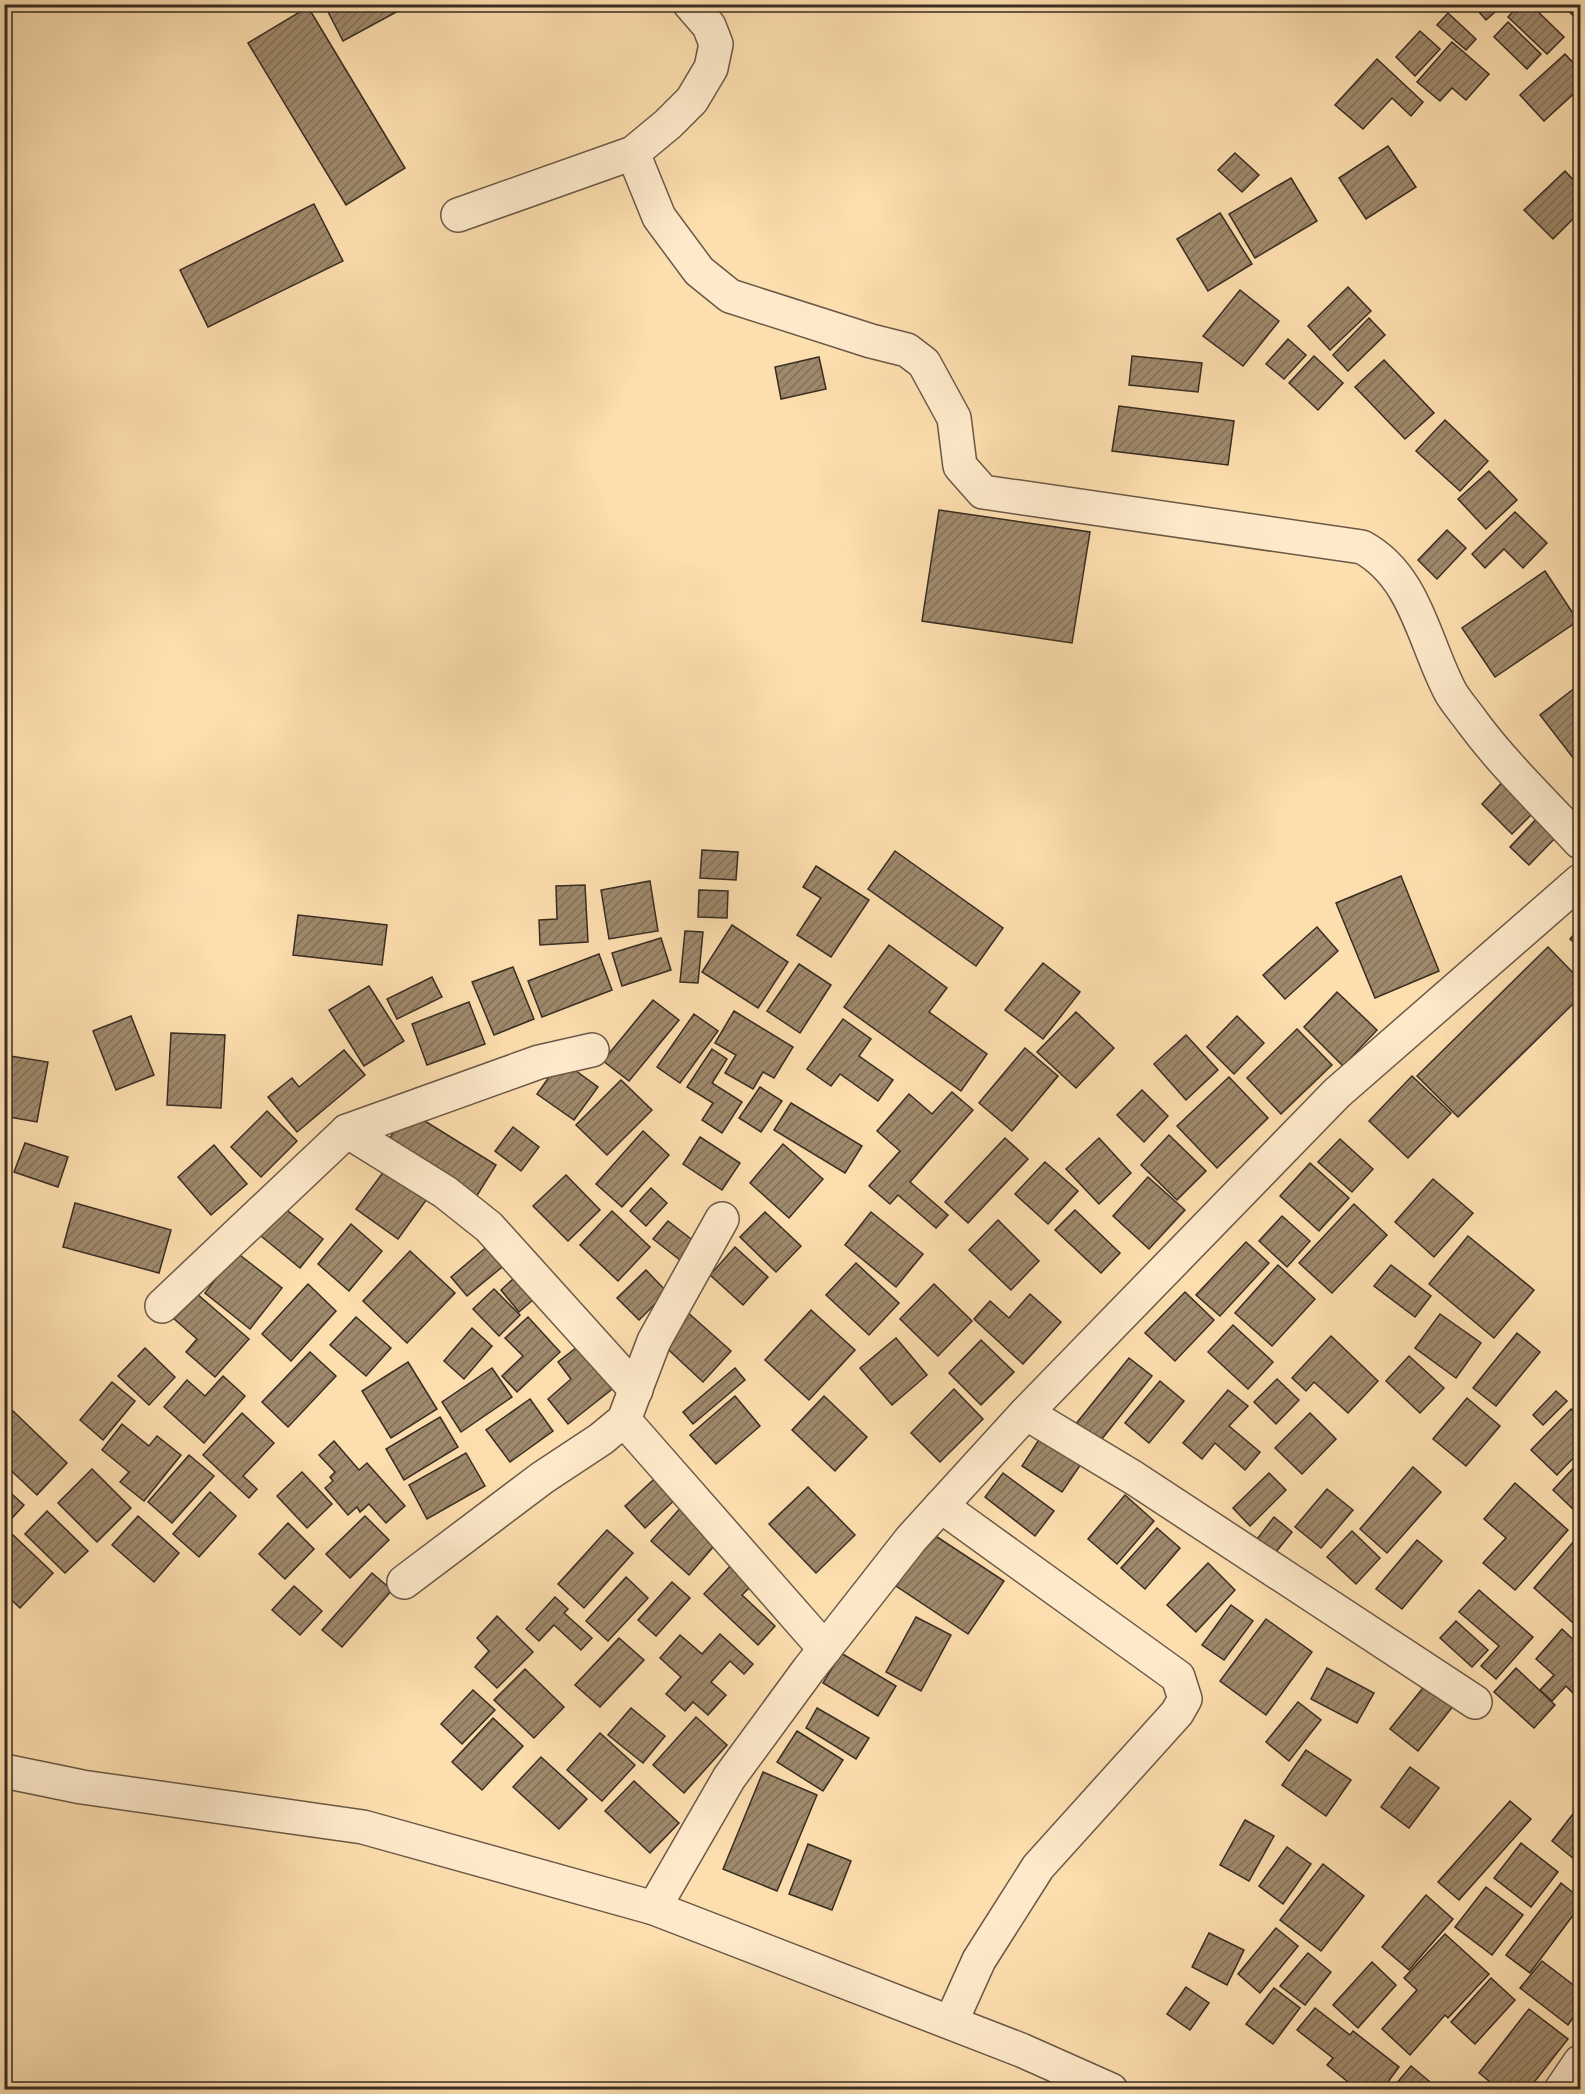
<svg xmlns="http://www.w3.org/2000/svg" width="1585" height="2094" viewBox="0 0 1585 2094" font-family="'Sorts Mill Goudy',serif">
  <defs>
    <pattern id="building-hatch" width="6" height="6" patternUnits="userSpaceOnUse" patternTransform="scale(1.5)"><rect width="6" height="6" fill="#9f896c"/><path d="M-1 1l2-2M0 6l6-6M5 7l2-2" fill="none" stroke="#837058"/></pattern>
  </defs>
  <rect width="100%" height="100%" fill="#fddeaf"/>
  <filter id="stains"><feTurbulence type="fractalNoise" baseFrequency=".00333" numOctaves="4"/><feColorMatrix values="0 0 0 0 .2 0 0 0 0 .09 0 0 0 0 .02 0 0 0 .5 -.17"/></filter>
  <radialGradient id="worn" r=".72"><stop offset=".6" stop-color="#630" stop-opacity="0"/><stop offset="1" stop-color="#630" stop-opacity=".3"/></radialGradient>
  <!-- building -->
  <g fill="url(#building-hatch)" stroke="#392d23" stroke-width="1.5">
    <path d="M324 4H411L343 41Z"/>
    <path d="M1472 4H1504L1486 20Z"/>
    <path d="M1520 4H1530L1564 37 1547 54 1508 17Z"/>
    <path d="M1561 4H1580V22Z"/>
    <path d="M308 7 405 168 346 205 248 43Z"/>
    <path d="M1448 13 1476 39 1466 50 1437 25Z"/>
    <path d="M1508 22 1541 54 1527 69 1494 37Z"/>
    <path d="M1420 31 1440 49 1415 76 1396 57Z"/>
    <path d="M1452 42 1489 74 1466 100 1452 88 1440 101 1417 82Z"/>
    <path d="M1565 54 1580 70V88L1544 121 1520 95Z"/>
    <path d="M1377 59 1423 102 1411 116 1392 98 1363 129 1335 105Z"/>
    <path d="M1388 146 1416 187 1366 219 1339 178Z"/>
    <path d="M1235 153 1259 175 1242 192 1218 170Z"/>
    <path d="M1565 171 1580 187V212L1553 239 1524 210Z"/>
    <path d="M1291 178 1317 221 1255 258 1229 214Z"/>
    <path d="M314 204 343 261 208 327 180 270Z"/>
    <path d="M1220 213 1252 264 1208 291 1177 239Z"/>
    <path d="M1348 287 1371 311 1330 350 1308 326Z"/>
    <path d="M1240 290 1279 321 1243 366 1203 336Z"/>
    <path d="M1369 318 1385 335 1348 371 1333 355Z"/>
    <path d="M1288 339 1306 355 1284 379 1266 364Z"/>
    <path d="M1132 356 1202 363 1198 392 1129 385Z"/>
    <path d="M1314 356 1343 383 1318 410 1289 383Z"/>
    <path d="M819 357 826 389 781 399 775 367Z"/>
    <path d="M1384 360 1434 413 1405 439 1355 387Z"/>
    <path d="M1119 406 1234 421 1228 465 1112 451Z"/>
    <path d="M1445 420 1488 461 1460 491 1416 451Z"/>
    <path d="M1489 471 1517 500 1486 529 1458 499Z"/>
    <path d="M939 510 1090 532 1072 643 922 621Z"/>
    <path d="M1515 512 1547 543 1523 568 1504 549 1485 568 1472 554Z"/>
    <path d="M1447 530 1466 548 1437 579 1418 560Z"/>
    <path d="M1545 571 1578 621 1495 677 1462 628Z"/>
    <path d="M1580 684V755L1574 759 1540 715Z"/>
    <path d="M1508 776 1539 807 1512 834 1482 804Z"/>
    <path d="M1539 816 1558 835 1529 865 1510 847Z"/>
    <path d="M702 850 738 852 736 880 700 878Z"/>
    <path d="M895 851 1003 928 976 966 868 889Z"/>
    <path d="M816 866 869 900 831 957 797 935 821 898 803 887Z"/>
    <path d="M1401 876 1439 971 1375 998 1336 903Z"/>
    <path d="M650 881 658 931 609 939 601 890Z"/>
    <path d="M585 885 588 942 540 945 539 920 557 919 556 886Z"/>
    <path d="M699 890 728 891 727 918 698 917Z"/>
    <path d="M298 915 387 925 382 965 293 955Z"/>
    <path d="M732 925 788 962 758 1008 702 972Z"/>
    <path d="M1317 927 1338 951 1285 999 1263 975Z"/>
    <path d="M1580 928V948L1570 939Z"/>
    <path d="M685 931 703 932 698 983 680 982Z"/>
    <path d="M661 938 671 970 622 986 612 953Z"/>
    <path d="M889 945 947 988 929 1012 987 1054 961 1091 844 1007Z"/>
    <path d="M1548 947 1580 980V997L1458 1117 1417 1076Z"/>
    <path d="M599 954 612 990 542 1017 528 981Z"/>
    <path d="M1043 963 1080 992 1043 1039 1005 1010Z"/>
    <path d="M799 964 831 985 800 1033 767 1011Z"/>
    <path d="M513 967 534 1019 494 1035 472 982Z"/>
    <path d="M432 977 442 997 397 1019 387 999Z"/>
    <path d="M369 986 404 1041 364 1066 329 1010Z"/>
    <path d="M1337 992 1377 1030 1343 1066 1304 1027Z"/>
    <path d="M653 1000 679 1020 629 1081 603 1061Z"/>
    <path d="M469 1002 485 1044 427 1065 412 1024Z"/>
    <path d="M734 1011 793 1047 774 1078 763 1072 753 1089 725 1073 736 1055 715 1043Z"/>
    <path d="M1076 1012 1114 1048 1076 1088 1037 1052Z"/>
    <path d="M694 1014 718 1031 680 1083 657 1067Z"/>
    <path d="M131 1016 154 1075 116 1090 93 1031Z"/>
    <path d="M1237 1016 1264 1043 1234 1074 1207 1047Z"/>
    <path d="M843 1019 871 1039 859 1056 893 1080 878 1101 840 1074 831 1086 807 1069Z"/>
    <path d="M1297 1029 1332 1065 1281 1114 1247 1078Z"/>
    <path d="M171 1033 225 1035 221 1108 167 1105Z"/>
    <path d="M1186 1035 1218 1070 1186 1100 1154 1064Z"/>
    <path d="M1025 1048 1058 1076 1012 1131 979 1103Z"/>
    <path d="M712 1049 727 1059 712 1083 742 1102 722 1133 702 1120 713 1103 687 1087Z"/>
    <path d="M344 1050 365 1075 297 1132 268 1097 292 1078 299 1087Z"/>
    <path d="M4 1055 48 1062 37 1122 4 1116Z"/>
    <path d="M561 1060 598 1087 574 1120 537 1094Z"/>
    <path d="M1412 1076 1451 1113 1408 1158 1369 1121Z"/>
    <path d="M1229 1077 1268 1118 1217 1168 1177 1126Z"/>
    <path d="M621 1080 652 1110 607 1155 576 1125Z"/>
    <path d="M760 1087 782 1101 761 1132 739 1118Z"/>
    <path d="M1142 1090 1168 1116 1144 1142 1117 1115Z"/>
    <path d="M952 1092 973 1110 910 1182 948 1215 936 1228 898 1195 890 1204 869 1186 900 1151 877 1131 909 1094 932 1114Z"/>
    <path d="M791 1103 862 1146 845 1173 774 1130Z"/>
    <path d="M407 1110 496 1165 476 1197 449 1180 451 1176 390 1138Z"/>
    <path d="M267 1111 297 1141 261 1177 231 1147Z"/>
    <path d="M513 1127 539 1147 521 1171 495 1151Z"/>
    <path d="M643 1131 669 1155 622 1207 596 1184Z"/>
    <path d="M1169 1135 1206 1171 1177 1200 1141 1165Z"/>
    <path d="M700 1137 740 1163 722 1190 683 1164Z"/>
    <path d="M1005 1138 1028 1159 968 1223 945 1202Z"/>
    <path d="M1099 1138 1131 1173 1099 1204 1066 1169Z"/>
    <path d="M1340 1139 1373 1169 1352 1192 1318 1162Z"/>
    <path d="M25 1143 68 1157 58 1187 14 1172Z"/>
    <path d="M783 1144 823 1179 789 1218 750 1183Z"/>
    <path d="M214 1145 247 1184 211 1215 178 1177Z"/>
    <path d="M1045 1162 1078 1191 1048 1224 1015 1194Z"/>
    <path d="M390 1163 432 1192 398 1239 356 1209Z"/>
    <path d="M1310 1163 1349 1198 1319 1231 1280 1196Z"/>
    <path d="M566 1175 600 1210 568 1241 533 1206Z"/>
    <path d="M1148 1177 1185 1210 1149 1249 1113 1216Z"/>
    <path d="M1433 1179 1473 1213 1434 1257 1395 1222Z"/>
    <path d="M651 1188 667 1203 646 1226 630 1211Z"/>
    <path d="M75 1203 171 1230 159 1273 63 1247Z"/>
    <path d="M278 1203 323 1239 300 1268 256 1232Z"/>
    <path d="M1354 1204 1387 1235 1332 1293 1299 1263Z"/>
    <path d="M1075 1210 1120 1253 1101 1273 1055 1230Z"/>
    <path d="M612 1211 650 1247 618 1281 580 1245Z"/>
    <path d="M765 1212 801 1246 776 1272 740 1237Z"/>
    <path d="M871 1212 923 1254 896 1287 845 1245Z"/>
    <path d="M1282 1216 1310 1241 1287 1267 1259 1241Z"/>
    <path d="M998 1220 1039 1261 1011 1290 969 1250Z"/>
    <path d="M668 1221 695 1242 680 1260 653 1239Z"/>
    <path d="M351 1224 382 1251 349 1291 318 1264Z"/>
    <path d="M1468 1236 1534 1290 1494 1338 1429 1284Z"/>
    <path d="M496 1239 513 1258 467 1296 451 1277Z"/>
    <path d="M1246 1242 1269 1263 1220 1316 1196 1295Z"/>
    <path d="M735 1247 768 1277 743 1305 710 1275Z"/>
    <path d="M410 1251 455 1293 407 1343 363 1301Z"/>
    <path d="M236 1252 282 1288 250 1329 205 1293Z"/>
    <path d="M856 1263 899 1303 869 1335 826 1295Z"/>
    <path d="M1278 1265 1315 1299 1272 1346 1235 1313Z"/>
    <path d="M1391 1265 1431 1296 1415 1317 1374 1286Z"/>
    <path d="M523 1270 542 1292 519 1312 501 1290Z"/>
    <path d="M646 1270 667 1292 639 1320 617 1298Z"/>
    <path d="M308 1284 336 1311 291 1361 262 1334Z"/>
    <path d="M934 1284 972 1321 938 1356 900 1319Z"/>
    <path d="M494 1289 520 1315 499 1336 473 1309Z"/>
    <path d="M1185 1292 1214 1320 1175 1361 1145 1333Z"/>
    <path d="M196 1293 249 1339 215 1377 186 1352 197 1339 173 1318Z"/>
    <path d="M1030 1294 1061 1322 1023 1364 974 1319 990 1301 1009 1318Z"/>
    <path d="M685 1310 731 1351 703 1382 658 1340Z"/>
    <path d="M811 1310 855 1350 809 1400 765 1360Z"/>
    <path d="M1440 1314 1481 1343 1456 1378 1415 1348Z"/>
    <path d="M356 1317 391 1348 366 1376 330 1345Z"/>
    <path d="M528 1317 560 1352 517 1392 502 1376 523 1356 505 1338Z"/>
    <path d="M1233 1325 1273 1362 1248 1389 1208 1352Z"/>
    <path d="M472 1328 492 1346 464 1379 444 1361Z"/>
    <path d="M1517 1333 1540 1352 1496 1406 1473 1388Z"/>
    <path d="M1331 1336 1378 1381 1348 1413 1314 1382 1306 1391 1292 1378Z"/>
    <path d="M896 1338 927 1375 892 1405 860 1368Z"/>
    <path d="M981 1340 1014 1372 981 1405 949 1373Z"/>
    <path d="M581 1344 615 1387 568 1424 548 1399 571 1379 558 1362Z"/>
    <path d="M145 1348 175 1377 149 1405 118 1376Z"/>
    <path d="M310 1352 336 1376 288 1427 262 1402Z"/>
    <path d="M1409 1356 1444 1388 1420 1413 1386 1381Z"/>
    <path d="M1129 1358 1152 1376 1098 1444 1075 1425Z"/>
    <path d="M408 1362 437 1409 391 1438 362 1391Z"/>
    <path d="M492 1368 512 1397 461 1432 442 1402Z"/>
    <path d="M735 1368 745 1380 693 1424 683 1412Z"/>
    <path d="M223 1376 245 1396 204 1443 164 1407 187 1380 205 1396Z"/>
    <path d="M1277 1379 1299 1400 1276 1424 1254 1402Z"/>
    <path d="M1160 1381 1184 1401 1149 1443 1125 1423Z"/>
    <path d="M112 1382 135 1401 103 1440 80 1420Z"/>
    <path d="M954 1389 983 1419 940 1462 911 1433Z"/>
    <path d="M1228 1390 1248 1406 1229 1426 1260 1452 1245 1470 1215 1443 1202 1459 1183 1443Z"/>
    <path d="M1556 1391 1567 1401 1543 1425 1533 1415Z"/>
    <path d="M735 1396 760 1426 716 1464 690 1435Z"/>
    <path d="M824 1396 867 1437 835 1471 792 1430Z"/>
    <path d="M1467 1398 1500 1426 1466 1466 1433 1439Z"/>
    <path d="M530 1399 553 1431 510 1462 486 1430Z"/>
    <path d="M1571 1409 1580 1419V1451L1557 1475 1531 1450Z"/>
    <path d="M13 1411 67 1463 37 1495 4 1464V1420Z"/>
    <path d="M242 1413 274 1443 243 1476 257 1489 249 1498 203 1455Z"/>
    <path d="M1310 1413 1336 1439 1302 1474 1275 1448Z"/>
    <path d="M440 1417 458 1447 404 1480 386 1449Z"/>
    <path d="M122 1424 149 1446 157 1436 181 1455 144 1501 120 1482 129 1472 102 1450Z"/>
    <path d="M1040 1438 1081 1464 1062 1492 1022 1466Z"/>
    <path d="M334 1441 359 1470 367 1463 405 1506 386 1523 369 1504 360 1512 357 1507 348 1515 325 1488 333 1481 330 1477 335 1472 319 1455Z"/>
    <path d="M466 1453 485 1486 427 1519 409 1485Z"/>
    <path d="M189 1455 214 1476 172 1523 148 1502Z"/>
    <path d="M1580 1461V1505L1575 1511 1553 1490Z"/>
    <path d="M1413 1467 1441 1492 1387 1553 1360 1529Z"/>
    <path d="M92 1469 131 1508 97 1542 58 1503Z"/>
    <path d="M664 1470 683 1492 645 1528 625 1506Z"/>
    <path d="M302 1472 332 1504 307 1528 277 1496Z"/>
    <path d="M1003 1473 1054 1511 1035 1536 985 1497Z"/>
    <path d="M1269 1473 1286 1490 1250 1526 1233 1508Z"/>
    <path d="M1515 1483 1568 1530 1515 1590 1483 1563 1506 1538 1484 1519Z"/>
    <path d="M4 1487 24 1505 4 1527Z"/>
    <path d="M808 1487 855 1535 816 1573 769 1524Z"/>
    <path d="M1327 1489 1353 1510 1321 1548 1295 1527Z"/>
    <path d="M210 1492 236 1516 199 1557 173 1534Z"/>
    <path d="M1125 1495 1154 1521 1117 1564 1088 1539Z"/>
    <path d="M683 1505 720 1539 689 1575 651 1541Z"/>
    <path d="M47 1511 88 1551 65 1573 25 1534Z"/>
    <path d="M138 1516 179 1553 154 1582 112 1545Z"/>
    <path d="M365 1516 389 1540 350 1578 326 1554Z"/>
    <path d="M1274 1517 1292 1532 1272 1557 1254 1543Z"/>
    <path d="M288 1523 314 1549 285 1579 259 1554Z"/>
    <path d="M1157 1528 1180 1548 1145 1589 1121 1568Z"/>
    <path d="M607 1530 633 1553 584 1608 558 1584Z"/>
    <path d="M1352 1531 1380 1558 1356 1584 1327 1557Z"/>
    <path d="M931 1533 1004 1581 968 1634 896 1586Z"/>
    <path d="M1580 1534V1580L1578 1584 1580 1586V1629L1534 1588Z"/>
    <path d="M13 1535 53 1573 20 1608 4 1593V1543Z"/>
    <path d="M1417 1540 1442 1561 1402 1609 1376 1589Z"/>
    <path d="M736 1560 757 1580 742 1595 775 1626 758 1645 704 1594Z"/>
    <path d="M1208 1563 1235 1590 1196 1632 1167 1605Z"/>
    <path d="M372 1573 392 1590 342 1647 322 1630Z"/>
    <path d="M626 1577 648 1598 608 1641 586 1621Z"/>
    <path d="M672 1582 690 1598 656 1636 638 1620Z"/>
    <path d="M294 1586 322 1611 300 1635 272 1610Z"/>
    <path d="M1479 1590 1533 1637 1496 1679 1481 1666 1499 1646 1459 1612Z"/>
    <path d="M555 1597 568 1609 564 1613 592 1638 581 1650 554 1625 539 1641 526 1629Z"/>
    <path d="M1231 1605 1253 1621 1224 1660 1202 1645Z"/>
    <path d="M497 1616 533 1652 497 1688 475 1667 489 1651 477 1638Z"/>
    <path d="M916 1617 951 1635 921 1691 886 1672Z"/>
    <path d="M1266 1619 1312 1652 1266 1715 1220 1681Z"/>
    <path d="M1456 1621 1488 1650 1472 1667 1440 1638Z"/>
    <path d="M1562 1629 1580 1646V1684L1573 1693 1566 1686 1552 1701 1540 1690 1554 1675 1536 1659Z"/>
    <path d="M720 1634 753 1664 744 1674 730 1661 711 1682 726 1695 708 1715 693 1702 685 1711 666 1694 681 1677 660 1658 680 1635 702 1654Z"/>
    <path d="M619 1638 644 1660 600 1707 575 1685Z"/>
    <path d="M841 1653 896 1686 878 1716 823 1683Z"/>
    <path d="M1327 1668 1374 1693 1357 1723 1311 1699Z"/>
    <path d="M1516 1668 1555 1705 1534 1728 1494 1692Z"/>
    <path d="M525 1669 564 1707 534 1738 494 1700Z"/>
    <path d="M1426 1684 1454 1705 1418 1751 1390 1729Z"/>
    <path d="M473 1690 495 1710 462 1744 441 1724Z"/>
    <path d="M1298 1702 1321 1720 1289 1761 1266 1742Z"/>
    <path d="M631 1708 665 1736 643 1763 608 1735Z"/>
    <path d="M817 1708 869 1738 856 1759 806 1728Z"/>
    <path d="M696 1717 727 1745 684 1793 653 1765Z"/>
    <path d="M493 1718 523 1746 482 1790 452 1762Z"/>
    <path d="M797 1731 843 1760 823 1791 777 1762Z"/>
    <path d="M600 1733 635 1765 602 1801 567 1770Z"/>
    <path d="M1306 1750 1351 1780 1326 1816 1282 1785Z"/>
    <path d="M541 1757 587 1799 559 1829 513 1787Z"/>
    <path d="M1410 1767 1439 1788 1409 1828 1381 1807Z"/>
    <path d="M763 1772 817 1795 777 1891 723 1869Z"/>
    <path d="M634 1781 679 1823 650 1853 605 1811Z"/>
    <path d="M1510 1801 1531 1819 1459 1900 1438 1882Z"/>
    <path d="M1580 1805V1864L1552 1841Z"/>
    <path d="M1245 1820 1274 1836 1249 1881 1220 1865Z"/>
    <path d="M1521 1843 1558 1872 1531 1907 1494 1878Z"/>
    <path d="M808 1844 851 1861 832 1910 789 1894Z"/>
    <path d="M1287 1847 1311 1864 1283 1904 1259 1886Z"/>
    <path d="M1323 1864 1364 1896 1321 1951 1280 1920Z"/>
    <path d="M1561 1883 1580 1898V1906L1530 1973 1506 1955Z"/>
    <path d="M1486 1887 1523 1915 1492 1955 1455 1927Z"/>
    <path d="M1426 1895 1453 1919 1409 1970 1382 1947Z"/>
    <path d="M1276 1928 1298 1946 1260 1993 1238 1974Z"/>
    <path d="M1209 1933 1244 1950 1227 1985 1192 1967Z"/>
    <path d="M1445 1934 1489 1974 1448 2018 1445 2015 1410 2055 1382 2029 1417 1990 1404 1978Z"/>
    <path d="M1308 1953 1331 1972 1305 2005 1280 1986Z"/>
    <path d="M1542 1961 1580 1990V2008L1568 2025 1520 1988Z"/>
    <path d="M1372 1962 1396 1985 1358 2028 1333 2005Z"/>
    <path d="M1491 1978 1515 2000 1475 2044 1451 2022Z"/>
    <path d="M1186 1987 1209 2003 1190 2030 1167 2014Z"/>
    <path d="M1274 1988 1300 2008 1273 2044 1246 2024Z"/>
    <path d="M1315 2008 1350 2035 1353 2031 1399 2067 1382 2090H1358L1327 2065 1333 2058 1297 2030Z"/>
    <path d="M1529 2009 1568 2039 1528 2090H1500L1479 2073Z"/>
    <path d="M1411 2066 1435 2086 1432 2090H1391Z"/>
  </g>
  <g fill="none" stroke-linecap="round" stroke-linejoin="round">
    <defs>
      <g id="minor">
        <path d="M633 153 659 217 699 271 730 296 871 341 907 350 924 363 954 418 960 466 983 492 1362 547C1416 576 1424 643 1451 693 1457 703 1466 713 1473 723 1505 766 1544 803 1580 842"/>
        <path d="M458 215 633 153 668 124 692 100 711 68 716 44 709 26 690 4"/>
        <path d="M347 1131 445 1192 489 1227 636 1390"/>
        <path d="M162 1306 347 1131 539 1062 592 1050"/>
        <path d="M1026 1413 1134 1478 1475 1702"/>
        <path d="M624 1420 825 1649"/>
        <path d="M941 1506 1178 1677 1185 1699 1177 1713 1038 1867 979 1960 951 2022"/>
        <path d="M404 1582 542 1478 601 1439 624 1420 654 1341 722 1219"/>
        <path d="M4 1771 82 1787 363 1827 654 1908 1021 2050 1111 2090"/>
        <path d="M654 1908 729 1778 809 1669 911 1539 941 1506 1026 1413 1337 1093 1580 881"/>
        <path d="M1561 2090 1580 2062"/>
      </g>
    </defs>
    <!-- minor casing -->
    <use href="#minor" stroke="#6a5946" stroke-width="36"/>
    <!-- minor -->
    <use href="#minor" stroke="#feeacb" stroke-width="33"/>
  </g>
  <!-- margin -->
  <rect width="1585" height="2094" fill="none" stroke="#fddeaf" stroke-width="24"/>
  <rect x="6" y="6" width="1573" height="2082" fill="none" stroke="#392d23" stroke-width="3"/>
  <rect x="12" y="12" width="1561" height="2070" fill="none" stroke="#392d23" stroke-width="1.5"/>
  <rect width="100%" height="100%" filter="url(#stains)"/>
  <rect width="100%" height="100%" fill="url(#worn)"/>
</svg>
